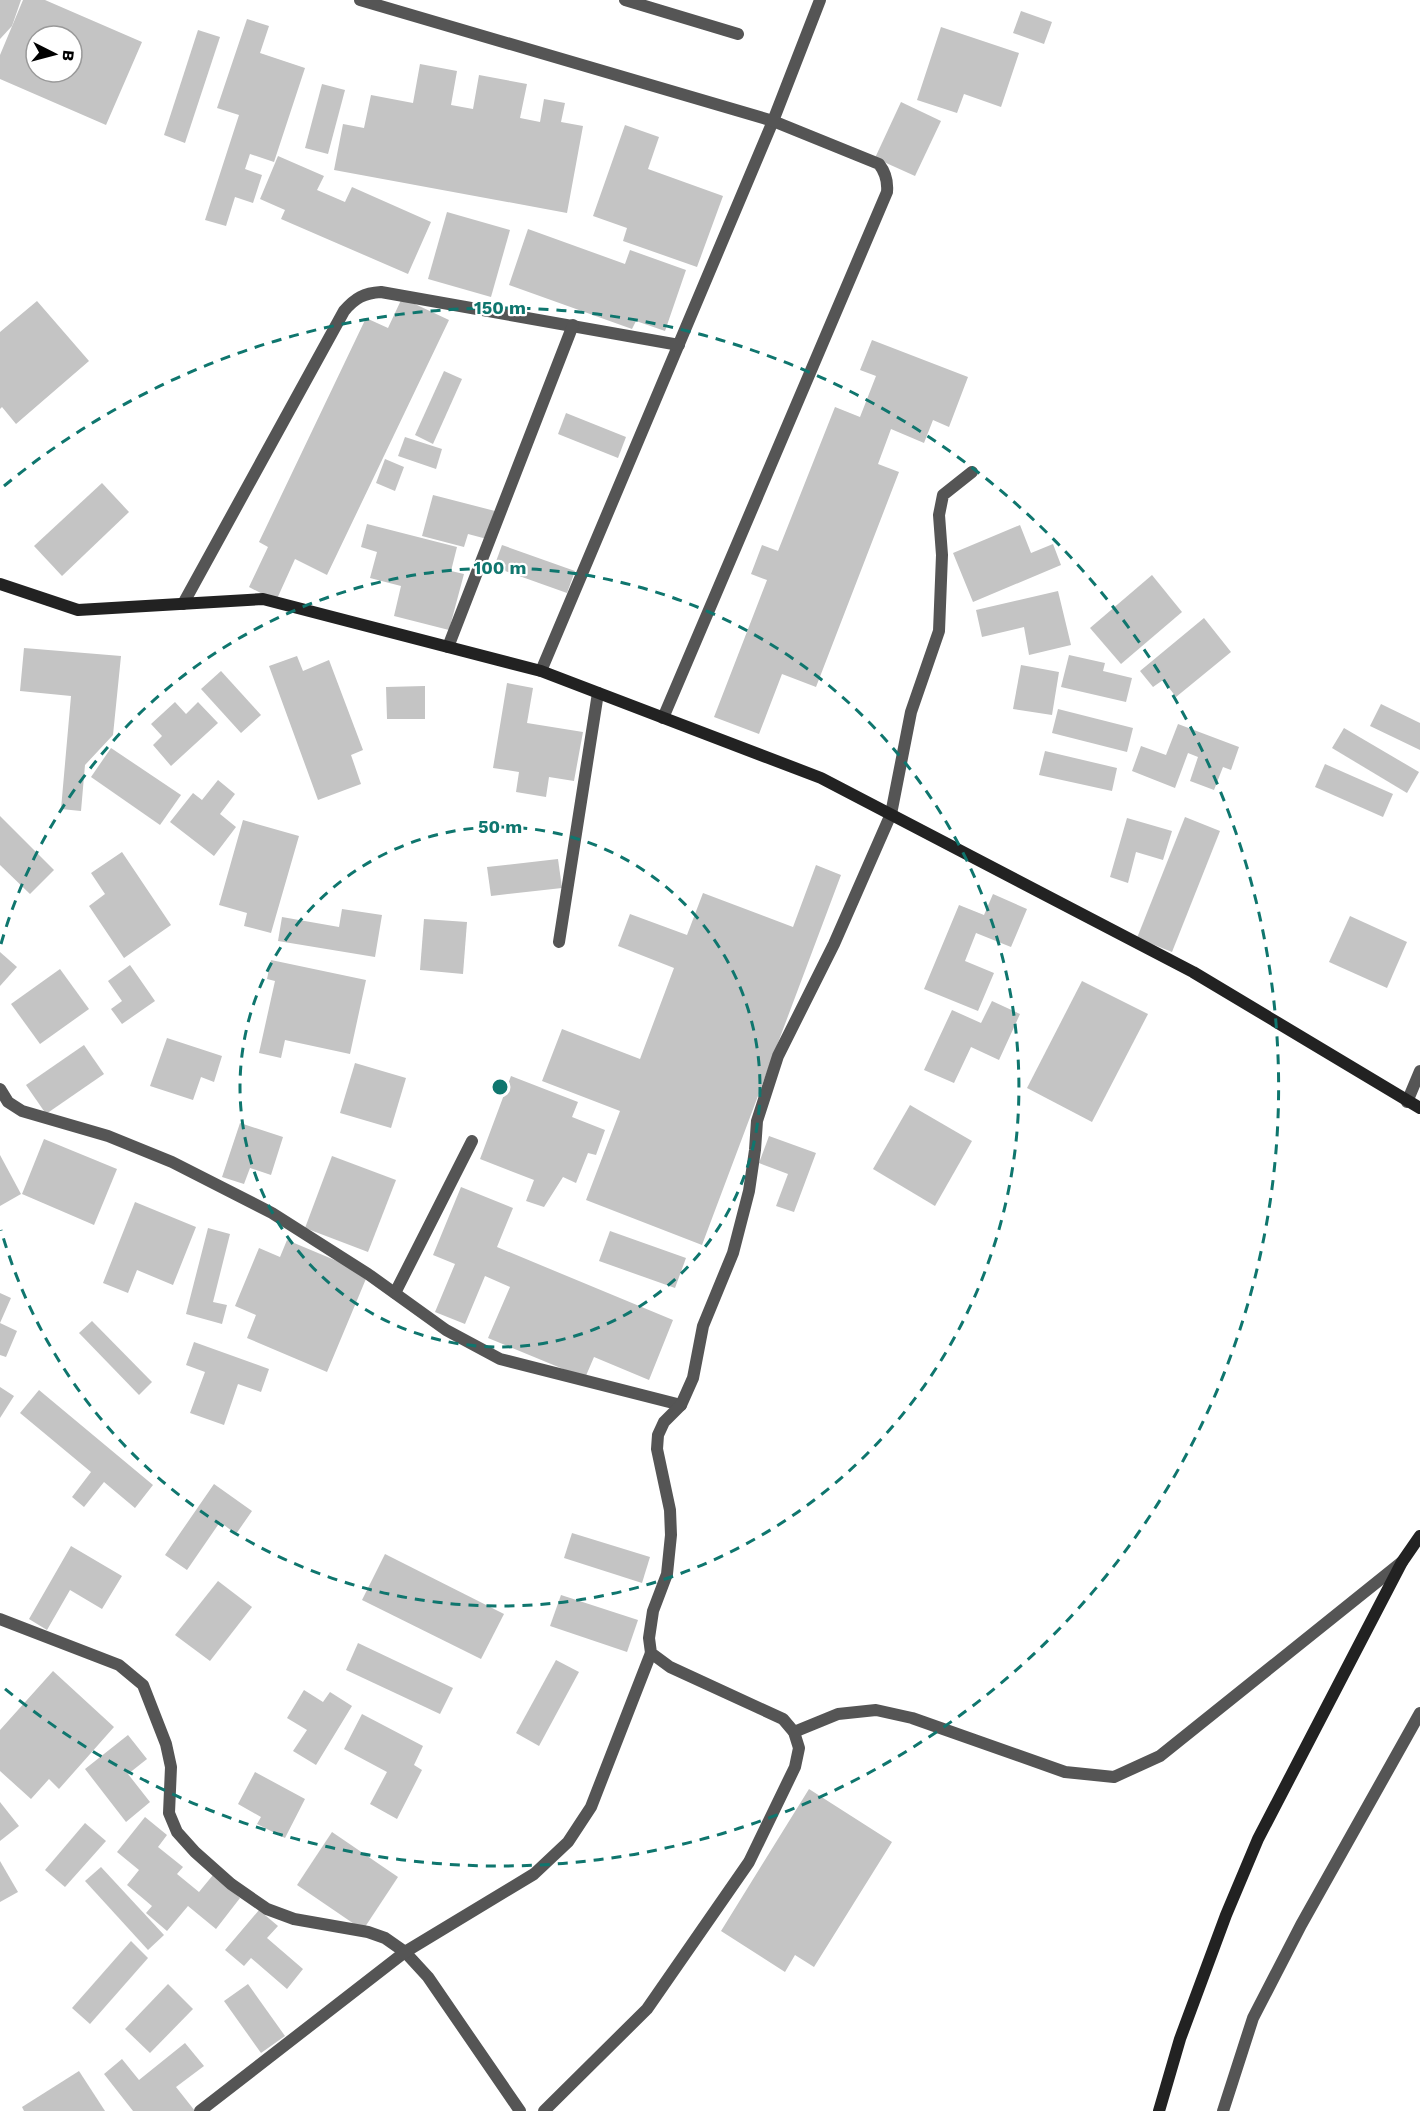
<svg xmlns="http://www.w3.org/2000/svg" width="1420" height="2111" viewBox="0 0 1420 2111" font-family="'Work Sans',sans-serif">
  <rect width="100%" height="100%" fill="#fff"/>
  <!-- building -->
  <g fill="#c4c4c4" fill-rule="evenodd">
    <path d="M0 0H21L12 26 0 39Z"/>
    <path d="M23 0H45L142 42 106 125 0 79V55ZM36 36H72V72H36Z"/>
    <path d="M1021 11 1052 22 1044 44 1013 33Z"/>
    <path d="M247 19 269 26 260 53 305 68 274 162 250 154 245 169 262 175 253 203 235 197 226 226 205 220 239 115 217 108Z"/>
    <path d="M941 27 1019 53 1001 107 964 94 957 113 917 100Z"/>
    <path d="M198 30 220 37 185 143 164 135Z"/>
    <path d="M420 64 457 71 451 105 473 109 479 75 527 84 520 118 540 122 544 99 565 103 561 122 583 126 567 213 334 170 343 124 364 128 371 95 413 103Z"/>
    <path d="M322 84 345 90 328 154 305 148Z"/>
    <path d="M901 102 941 121 915 176 875 158Z"/>
    <path d="M625 125 659 137 648 169 723 196 697 267 623 241 627 228 593 216Z"/>
    <path d="M278 156 324 176 317 190 345 202 352 187 431 222 408 274 281 219 285 210 260 199Z"/>
    <path d="M447 212 510 230 491 297 428 279Z"/>
    <path d="M528 229 625 264 630 250 686 270 665 331 636 321 632 329 509 285Z"/>
    <path d="M402 298 449 320 327 575 295 559 276 601 249 587 268 547 259 542 366 318 388 328Z"/>
    <path d="M37 301 89 361 16 424 2 407 0 409V332Z"/>
    <path d="M872 340 968 377 949 427 933 420 924 443 891 429 878 464 899 472 816 687 782 674 759 734 714 717 767 580 751 574 762 545 778 551 835 407 860 417 876 376 860 370Z"/>
    <path d="M444 371 462 379 433 444 415 435Z"/>
    <path d="M566 413 626 437 618 458 558 434Z"/>
    <path d="M405 437 442 449 436 469 398 456Z"/>
    <path d="M385 459 404 467 395 491 376 483Z"/>
    <path d="M102 483 129 512 62 576 34 546Z"/>
    <path d="M433 495 495 511 487 539 468 534 464 547 422 536Z"/>
    <path d="M367 524 457 547 451 571 464 574 449 630 394 616 401 586 370 578 377 552 361 547Z"/>
    <path d="M1020 525 1031 553 1053 544 1061 565 973 602 953 553Z"/>
    <path d="M502 545 575 571 567 593 494 567Z"/>
    <path d="M1152 575 1182 612 1121 664 1090 628Z"/>
    <path d="M1058 591 1071 645 1029 655 1024 627 982 637 976 610Z"/>
    <path d="M1204 618 1231 652 1176 697 1163 680 1153 687 1140 671Z"/>
    <path d="M24 648 121 656 113 735 85 765 81 811 61 809 71 696 20 691Z"/>
    <path d="M1069 655 1105 663 1103 671 1132 678 1126 702 1061 687Z"/>
    <path d="M297 656 303 671 329 660 363 750 351 755 361 784 318 800 269 666Z"/>
    <path d="M1021 665 1059 672 1052 715 1013 709Z"/>
    <path d="M221 671 261 715 241 733 201 689Z"/>
    <path d="M507 683 533 688 527 723 583 732 574 781 549 777 546 797 516 792 519 772 493 768Z"/>
    <path d="M425 686V719H387L386 687Z"/>
    <path d="M175 702 186 714 198 702 218 723 171 766 153 745 162 736 151 724Z"/>
    <path d="M1381 704 1420 723V750L1370 726Z"/>
    <path d="M1058 709 1133 728 1127 752 1052 733Z"/>
    <path d="M1178 724 1239 747 1231 770 1223 767 1214 790 1190 781 1198 757 1188 753 1175 788 1132 771 1141 746 1166 755Z"/>
    <path d="M1344 728 1419 772 1407 793 1332 748Z"/>
    <path d="M111 748 181 795 160 825 91 777Z"/>
    <path d="M1045 751 1117 768 1112 791 1039 775Z"/>
    <path d="M1325 764 1393 794 1383 817 1315 787Z"/>
    <path d="M218 780 235 794 220 814 236 827 214 856 170 822 193 793 202 800Z"/>
    <path d="M0 816 54 870 30 894 0 865Z"/>
    <path d="M1185 817 1220 831 1172 952 1137 938Z"/>
    <path d="M1127 818 1172 831 1163 860 1136 852 1128 883 1110 877Z"/>
    <path d="M243 820 299 836 271 933 244 926 247 913 219 905Z"/>
    <path d="M122 852 171 925 124 958 89 906 105 894 91 873Z"/>
    <path d="M558 859 562 888 491 896 487 867Z"/>
    <path d="M816 865 841 875 702 1245 586 1200 620 1111 542 1081 562 1029 640 1059 674 968 618 946 630 914 687 935 703 893 793 927Z"/>
    <path d="M993 894 1027 909 1011 947 976 933 965 961 994 973 978 1011 924 989 959 905 984 915Z"/>
    <path d="M342 909 382 915 375 957 278 941 282 917 339 927Z"/>
    <path d="M1350 916 1407 942 1387 988 1329 962Z"/>
    <path d="M424 919 467 922 463 974 420 970Z"/>
    <path d="M0 952 17 967 0 986Z"/>
    <path d="M271 960 366 980 350 1054 285 1040 281 1058 259 1053 275 981 267 979Z"/>
    <path d="M130 965 155 1001 122 1024 111 1009 122 1001 108 981Z"/>
    <path d="M60 969 89 1009 40 1044 11 1004Z"/>
    <path d="M1082 981 1148 1014 1092 1122 1027 1088Z"/>
    <path d="M992 1001 1020 1014 999 1060 971 1047 954 1083 924 1070 952 1010 981 1023Z"/>
    <path d="M167 1038 222 1056 214 1082 201 1077 193 1100 150 1086Z"/>
    <path d="M84 1045 104 1074 46 1114 26 1085Z"/>
    <path d="M355 1063 406 1078 391 1128 340 1113Z"/>
    <path d="M511 1076 578 1102 572 1117 605 1130 596 1155 588 1153 576 1183 563 1177 544 1207 526 1201 534 1180 480 1159Z"/>
    <path d="M910 1105 972 1141 935 1206 873 1169Z"/>
    <path d="M240 1123 283 1137 271 1175 250 1168 244 1184 222 1177Z"/>
    <path d="M769 1136 816 1153 794 1212 776 1206 788 1174 759 1163Z"/>
    <path d="M44 1139 117 1169 94 1225 22 1194Z"/>
    <path d="M0 1155 21 1194 0 1206Z"/>
    <path d="M332 1156 396 1180 368 1252 305 1228Z"/>
    <path d="M461 1187 513 1208 497 1247 673 1320 649 1380 594 1357 585 1378 488 1338 510 1287 485 1276 465 1324 435 1312 455 1264 433 1255Z"/>
    <path d="M135 1202 196 1227 173 1285 137 1270 128 1293 103 1283Z"/>
    <path d="M208 1228 230 1234 213 1302 227 1305 222 1324 186 1314Z"/>
    <path d="M610 1231 686 1258 675 1288 599 1261Z"/>
    <path d="M287 1240 368 1274 327 1372 247 1338 256 1315 235 1306 259 1248 280 1257Z"/>
    <path d="M0 1293 11 1298 0 1323 17 1331 6 1357 0 1355Z"/>
    <path d="M92 1321 152 1382 139 1395 79 1333Z"/>
    <path d="M194 1342 269 1369 261 1392 238 1384 224 1425 190 1413 205 1372 186 1365Z"/>
    <path d="M0 1387 14 1396 0 1418Z"/>
    <path d="M39 1390 153 1485 135 1508 104 1482 84 1507 72 1497 91 1472 20 1413Z"/>
    <path d="M214 1484 252 1511 236 1534 220 1522 187 1570 165 1555Z"/>
    <path d="M572 1533 650 1557 642 1583 564 1558Z"/>
    <path d="M71 1546 122 1576 102 1609 70 1590 47 1630 29 1619Z"/>
    <path d="M385 1554 504 1614 481 1659 362 1600Z"/>
    <path d="M218 1581 252 1607 210 1661 175 1635Z"/>
    <path d="M561 1595 638 1620 627 1652 550 1626Z"/>
    <path d="M358 1643 453 1688 440 1714 346 1670Z"/>
    <path d="M556 1660 579 1672 539 1746 516 1733Z"/>
    <path d="M53 1671 114 1727 59 1789 49 1779 31 1799 0 1771V1730Z"/>
    <path d="M304 1690 323 1702 330 1692 352 1706 316 1765 293 1751 307 1730 287 1718Z"/>
    <path d="M362 1714 423 1746 414 1765 422 1770 397 1819 370 1804 387 1772 344 1749Z"/>
    <path d="M128 1735 147 1759 128 1774 150 1802 126 1822 85 1769Z"/>
    <path d="M255 1772 305 1799 285 1838 257 1824 261 1817 238 1804Z"/>
    <path d="M809 1789 892 1842 814 1967 795 1955 785 1972 721 1931Z"/>
    <path d="M0 1802 19 1826 0 1841Z"/>
    <path d="M145 1817 167 1835 158 1847 183 1867 177 1874 199 1892 213 1875 240 1898 216 1929 188 1906 167 1931 146 1913 152 1906 127 1885 139 1870 117 1852Z"/>
    <path d="M85 1823 106 1841 65 1887 45 1870Z"/>
    <path d="M332 1832 398 1877 363 1930 297 1885Z"/>
    <path d="M0 1861 18 1892 0 1902Z"/>
    <path d="M101 1867 164 1935 148 1950 85 1881Z"/>
    <path d="M259 1910 278 1926 267 1938 303 1969 287 1989 251 1958 244 1966 225 1950Z"/>
    <path d="M131 1941 148 1958 90 2024 72 2008Z"/>
    <path d="M168 1984 193 2009 150 2053 125 2029Z"/>
    <path d="M248 1984 285 2036 261 2053 224 2001Z"/>
    <path d="M185 2043 204 2066 176 2087 195 2111H133L104 2074 122 2059 139 2080Z"/>
    <path d="M79 2071 105 2111H24L22 2107Z"/>
  </g>
  <g fill="none" stroke-linecap="round" stroke-linejoin="round">
    <!-- street -->
    <g stroke="#555" stroke-width="12">
      <path d="M360 0 773 121 541 671"/>
      <path d="M625 0 738 34"/>
      <path d="M183 604 344 311C355 298 364 293 381 292L679 345"/>
      <path d="M448 647 573 325"/>
      <path d="M663 718 887 192C888 181 886 173 879 164L773 121 820 0"/>
      <path d="M559 942 598 693"/>
      <path d="M0 1089 8 1102 22 1111 108 1136 172 1162 272 1213 368 1274 446 1330 500 1359 681 1405"/>
      <path d="M1407 1102 1420 1071"/>
      <path d="M395 1293 472 1141"/>
      <path d="M0 1619 119 1665 143 1685 166 1744 171 1767 169 1813 177 1832 195 1852 231 1884 267 1909 294 1919 368 1932 385 1938 405 1952 428 1977 520 2111"/>
      <path d="M794 1732 838 1714 876 1710 912 1718 1065 1772 1114 1777 1160 1756 1402 1562"/>
      <path d="M200 2111 405 1952 534 1874 568 1842 591 1807 651 1653"/>
      <path d="M544 2111 647 2009 749 1862 795 1767 799 1748 794 1732 783 1719 670 1667 651 1653 649 1638 653 1611 667 1574 671 1535 670 1510 657 1449 658 1435 664 1422 681 1405 693 1378 703 1326 733 1253 749 1191 755 1150 757 1121 778 1056 834 944 891 814 911 712 939 631 942 555 939 515 943 495 972 472"/>
      <path d="M1223 2111 1253 2018 1301 1925 1420 1713"/>
    </g>
    <!-- secondary -->
    <g stroke="#222" stroke-width="12">
      <path d="M0 584 78 610 263 599 541 671 821 778 1193 972 1420 1108"/>
      <path d="M1159 2111 1180 2039 1226 1915 1258 1839 1402 1562 1420 1536"/>
    </g>
  </g>
  <!-- distance rings -->
  <g fill="none" stroke="#0f766e" stroke-width="3" stroke-dasharray="10 8">
    <circle cx="500" cy="1087" r="260"/>
    <path d="M1 944A519 519 0 1 1 1 1230"/>
    <path d="M4 486A779 779 0 1 1 4 1688"/>
  </g>
  <circle cx="500" cy="1087" r="9" fill="#0f766e" stroke="#fff" stroke-width="3"/>
  <g font-size="18" text-anchor="middle" font-weight="bold" fill="#0f766e" stroke="#fff" stroke-width="4.5" stroke-linejoin="round" paint-order="stroke">
    <text x="500" y="314">150 m</text>
    <text x="500" y="574">100 m</text>
    <text x="500" y="833">50 m</text>
  </g>
  <!-- north arrow -->
  <g transform="translate(54 54) rotate(96)"><circle r="28" fill="#ffffff" stroke="#999999" stroke-width="1.5"/>
  <path d="M0-4.5L10 22L0 15L-10 22Z" fill="#000000"/>
  <text y="-9" font-size="16" font-weight="bold" text-anchor="middle" fill="#000000">B</text>
  </g>
</svg>
